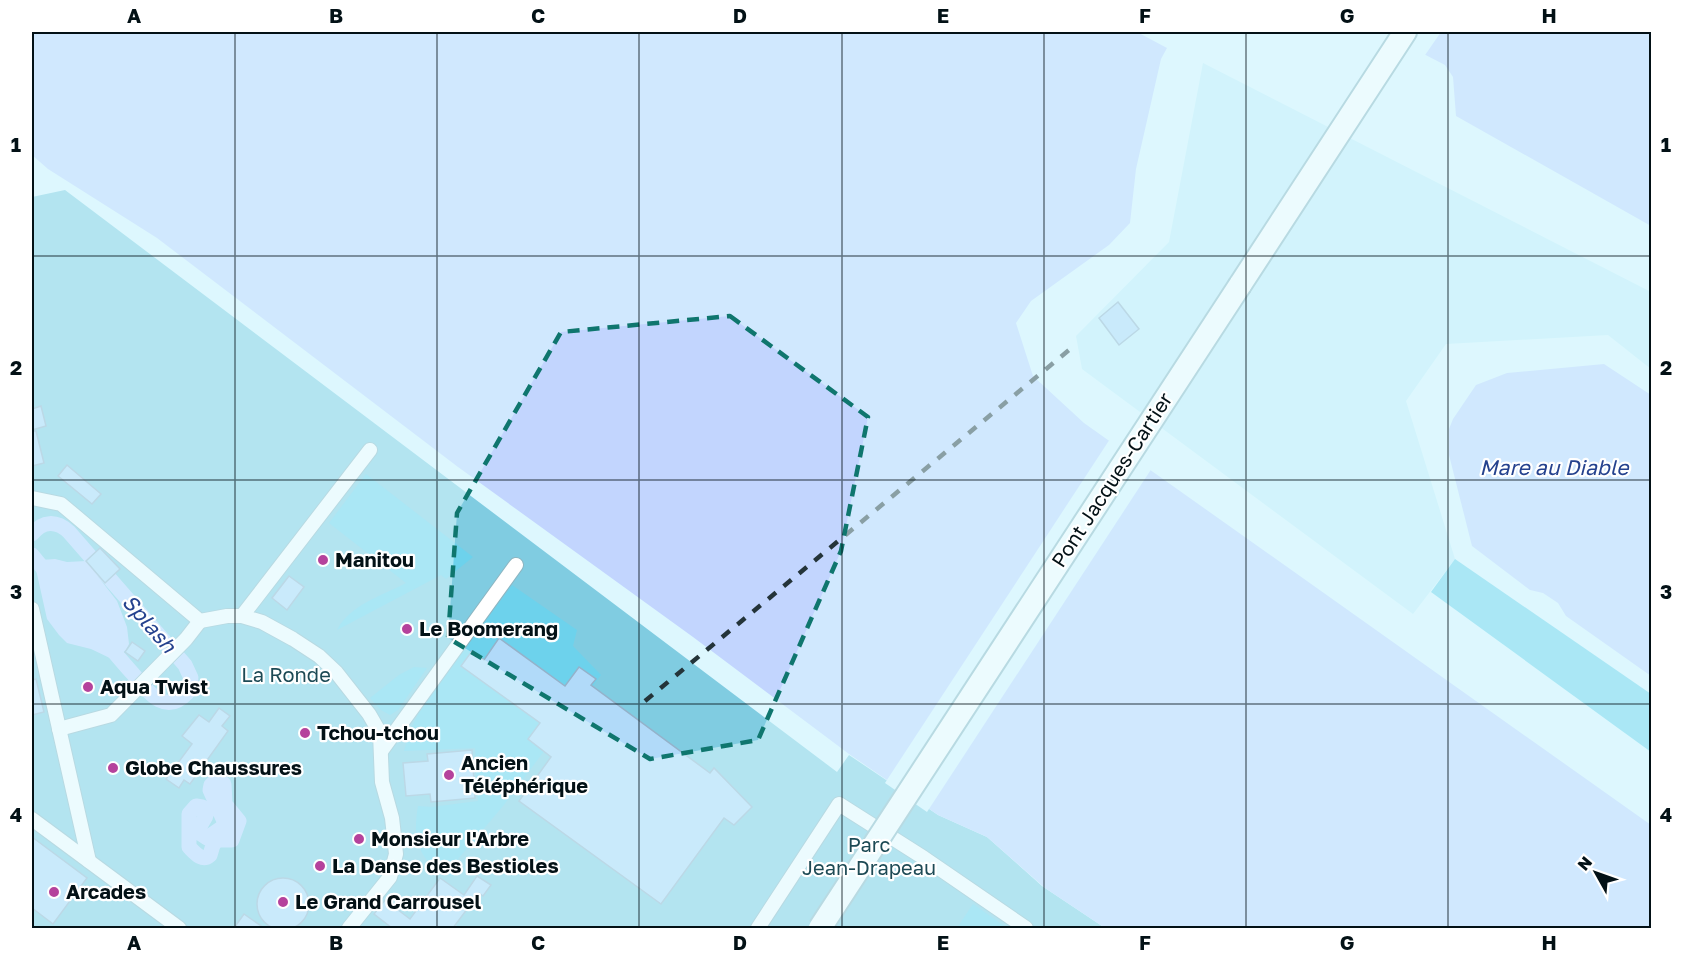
<svg xmlns="http://www.w3.org/2000/svg" width="1683" height="960" viewBox="0 0 1683 960" font-family="'Golos Text',sans-serif">
  <rect width="100%" height="100%" fill="#ddf7fe"/>
  <!-- built -->
  <path fill="#c5eefa" d="M1203 63 1651 292V369L1608 335 1446 344 1406 401 1455 559 1413 614 1082 369 1076 336 1169 242Z"/>
  <!-- green -->
  <path fill="#80cce1" d="M65 190 837 772 849 755 938 815 987 837 1042 886 1105 928H460L455 925 453 928H32V197Z"/>
  <!-- forest -->
  <g fill="#6dd2ec">
    <path d="M366 474 473 557 446 579 441 575 337 630C351 604 380 597 406 583L329 523Z"/>
    <path d="M1455 559 1651 694V752L1431 592Z"/>
    <path d="M512 585 577 630 573 646 601 675 503 806 458 859 453 876 440 874C416 852 413 837 418 806L432 807 478 801 475 748 404 751 410 731 421 708Z"/>
    <path d="M414 667 427 668 398 710 390 715 381 710 370 698 399 675Z"/>
    <path d="M973 904 1007 928H957Z"/>
  </g>
  <!-- water -->
  <g fill="#c2d5fe">
    <path d="M32 32H1137L1167 48 1161 59 1136 169 1130 223 1109 245 1031 301 1016 323 1033 376 1084 423 1651 825V928H1105L1045 888 987 837 938 815 849 754 693 637 458 467 157 238 48 169 32 155Z"/>
    <path d="M1381 32H1651V226L1456 116 1453 77 1445 65Z"/>
    <path d="M1604 364 1651 395V676L1566 616 1558 603 1543 593 1530 590 1472 546 1449 455V429L1453 419 1476 385 1507 373Z"/>
    <path d="M55 559 67 562 86 561 117 601 127 627 129 644 126 650 114 660 91 649 67 643 59 635 47 619 35 565 41 560Z"/>
  </g>
  <!-- pier -->
  <g fill="#ddf7fe">
    <path d="M1378 32H1441L1423 58Z"/>
    <path d="M1110 439 1152 468 927 812 885 783Z"/>
  </g>
  <g fill="none" stroke-linecap="round" stroke-linejoin="round">
    <!-- canal -->
    <g stroke="#c2d5fe" stroke-width="15">
      <path d="M32 534C43 521 56 520 69 532L185 665 191 678 187 693C165 716 148 692 134 675 124 664 115 653 105 642"/>
      <path d="M32 555 51 578"/>
      <path d="M215 781H220L224 784 225 804 239 821 232 840H217L213 845 210 855C202 862 195 853 189 847V814L196 806 202 807 206 816 199 828 201 834 207 838 223 827 224 821 210 790 211 785Z"/>
    </g>
  </g>
  <!-- building -->
  <g fill="#b1daf9" stroke="#94b2ca" stroke-width="1.5">
    <path d="M1118 302 1139 329 1119 345 1099 318Z"/>
    <path d="M41 406 46 426 32 430V409Z"/>
    <path d="M32 431H36L44 463 32 466Z"/>
    <path d="M67 465 101 494 92 504 58 476Z"/>
    <path d="M100 548 120 569 105 583 86 561Z"/>
    <path d="M289 576 304 587 287 610 272 598Z"/>
    <path d="M499 638 565 686 579 667 596 679 591 685 710 773 714 768 752 807 734 825 724 818 661 904 519 801 551 757 528 739 540 723 461 666 472 651 484 660Z"/>
    <path d="M132 642 145 651 138 661 125 652Z"/>
    <path d="M36 679 44 712 32 715V680Z"/>
    <path d="M219 708 230 716 222 726 228 731 190 784 184 780 179 788 166 779 192 744 182 736 199 715 209 722Z"/>
    <path d="M472 750 475 798 431 802 430 794 406 796 403 763 428 761 427 754Z"/>
    <path d="M32 837 87 878 53 924 32 908Z"/>
    <path d="M477 876 491 885 483 896 479 893 453 928H392L374 914 385 900 410 919 440 878 464 895Z"/>
    <circle cx="283" cy="904" r="26"/>
    <path d="M244 914 264 928H234Z"/>
  </g>
  <g fill="none" stroke-linecap="round" stroke-linejoin="round">
    <defs>
      <g id="street">
        <path d="M32 498 61 504 200 621 227 616H242L262 622 293 639 319 656 336 672 369 714 380 733 382 782 392 818 396 854 390 877 349 928"/>
        <path d="M32 609 89 861"/>
        <path d="M242 616 370 450"/>
        <path d="M59 729 111 715 186 639 200 621"/>
        <path d="M382 750 516 565"/>
        <path d="M32 819 179 928"/>
        <path d="M758 928 839 804 924 858 1026 928"/>
      </g>
      <path id="primary" d="M1240 285 1405 32"/>
    </defs>
    <!-- street casing -->
    <use href="#street" stroke="#8db6c2" stroke-width="16"/>
    <!-- primary casing -->
    <use href="#primary" stroke="#8db6c2" stroke-width="26"/>
    <!-- street -->
    <use href="#street" stroke="#fff" stroke-width="14"/>
    <!-- primary -->
    <use href="#primary" stroke="#fff" stroke-width="22"/>
    <!-- rail -->
    <path stroke="#243439" stroke-width="4.5" stroke-dasharray="10 10" stroke-linecap="butt" d="M645 701 1069 350"/>
    <defs>
      <path id="primary-bridge" d="M820 928 1240 285"/>
    </defs>
    <!-- primary-bridge casing -->
    <use href="#primary-bridge" stroke="#8db6c2" stroke-width="26" stroke-linecap="butt"/>
    <!-- primary-bridge -->
    <use href="#primary-bridge" stroke="#fff" stroke-width="22"/>
  </g>
  <!-- marked area -->
  <path d="M0 0H1683V960H0ZM730 316 868 417 841 551 758 740 650 759 448 638 457 513 561 332Z" fill="#ddf7fe" fill-opacity=".55" fill-rule="evenodd"/>
  <path fill="none" stroke="#0f766e" stroke-width="4.5" stroke-dasharray="12 8" stroke-linejoin="round" d="M730 316 868 417 841 551 758 740 650 759 448 638 457 513 561 332Z"/>
  <!-- grid -->
  <path fill="none" stroke="#031116" stroke-width="1.5" stroke-opacity="0.55" d="M235 32V928M437 32V928M639 32V928M842 32V928M1044 32V928M1246 32V928M1448 32V928M32 256H1652M32 480H1652M32 704H1652"/>
  <!-- markers -->
  <g fill="#b5429c" stroke="#fff" stroke-width="2">
    <circle cx="323" cy="560" r="6"/>
    <circle cx="407" cy="629" r="6"/>
    <circle cx="88" cy="687" r="6"/>
    <circle cx="305" cy="733" r="6"/>
    <circle cx="113" cy="768" r="6"/>
    <circle cx="449" cy="775" r="6"/>
    <circle cx="359" cy="839" r="6"/>
    <circle cx="320" cy="866" r="6"/>
    <circle cx="54" cy="892" r="6"/>
    <circle cx="283" cy="902" r="6"/>
  </g>
  <g text-anchor="middle" stroke-width="4.5" stroke-linejoin="round" paint-order="stroke">
    <!-- street labels -->
    <g font-size="20" fill="#031116" stroke="#fff">
      <text transform="translate(1112 480) rotate(-57)" y="7">Pont Jacques-Cartier</text>
    </g>
    <!-- poi labels -->
    <g font-size="20" font-weight="bold" fill="#031116" stroke="#fff" text-anchor="start">
      <text x="335" y="567">Manitou</text>
      <text x="419" y="636">Le Boomerang</text>
      <text x="100" y="694">Aqua Twist</text>
      <text x="317" y="740">Tchou-tchou</text>
      <text x="461" y="770">Ancien<tspan x="461" dy="23">Téléphérique</tspan></text>
      <text x="125" y="775">Globe Chaussures</text>
      <text x="371" y="846">Monsieur l'Arbre</text>
      <text x="332" y="873">La Danse des Bestioles</text>
      <text x="66" y="899">Arcades</text>
      <text x="295" y="909">Le Grand Carrousel</text>
    </g>
    <!-- park labels -->
    <g font-size="20" fill="#1d4a55" stroke="#fff">
      <text x="286" y="682">La Ronde</text>
      <text x="869" y="852">Parc<tspan x="869" dy="23">Jean-Drapeau</tspan></text>
    </g>
    <!-- water labels -->
    <g font-size="21" font-style="italic" fill="#25428e" stroke="#fff">
      <text x="1554" y="475">Mare au Diable</text>
      <text transform="translate(149 624) rotate(49)" y="7">Splash</text>
    </g>
  </g>
  <!-- border -->
  <rect width="1683" height="960" fill="none" stroke="#ffffff" stroke-width="66"/>
  <!-- north arrow -->
  <g transform="translate(1596 873) rotate(310)" stroke="#ffffff" stroke-width="4.5" paint-order="stroke">
  <path d="M0-4.5L10 22L0 15L-10 22Z" fill="#031116"/>
  <text y="-9" font-size="16" font-weight="bold" text-anchor="middle" fill="#031116">N</text>
  </g>
  <rect x="33" y="33" width="1617" height="894" fill="none" stroke="#031116" stroke-width="2"/>
  <g font-size="20" text-anchor="middle" font-weight="bold" fill="#031116">
    <text x="134" y="23">A</text>
    <text x="336" y="23">B</text>
    <text x="538" y="23">C</text>
    <text x="740" y="23">D</text>
    <text x="943" y="23">E</text>
    <text x="1145" y="23">F</text>
    <text x="1347" y="23">G</text>
    <text x="1549" y="23">H</text>
    <text x="16" y="152">1</text>
    <text x="1666" y="152">1</text>
    <text x="16" y="375">2</text>
    <text x="1666" y="375">2</text>
    <text x="16" y="599">3</text>
    <text x="1666" y="599">3</text>
    <text x="16" y="822">4</text>
    <text x="1666" y="822">4</text>
    <text x="134" y="950">A</text>
    <text x="336" y="950">B</text>
    <text x="538" y="950">C</text>
    <text x="740" y="950">D</text>
    <text x="943" y="950">E</text>
    <text x="1145" y="950">F</text>
    <text x="1347" y="950">G</text>
    <text x="1549" y="950">H</text>
  </g>
</svg>
